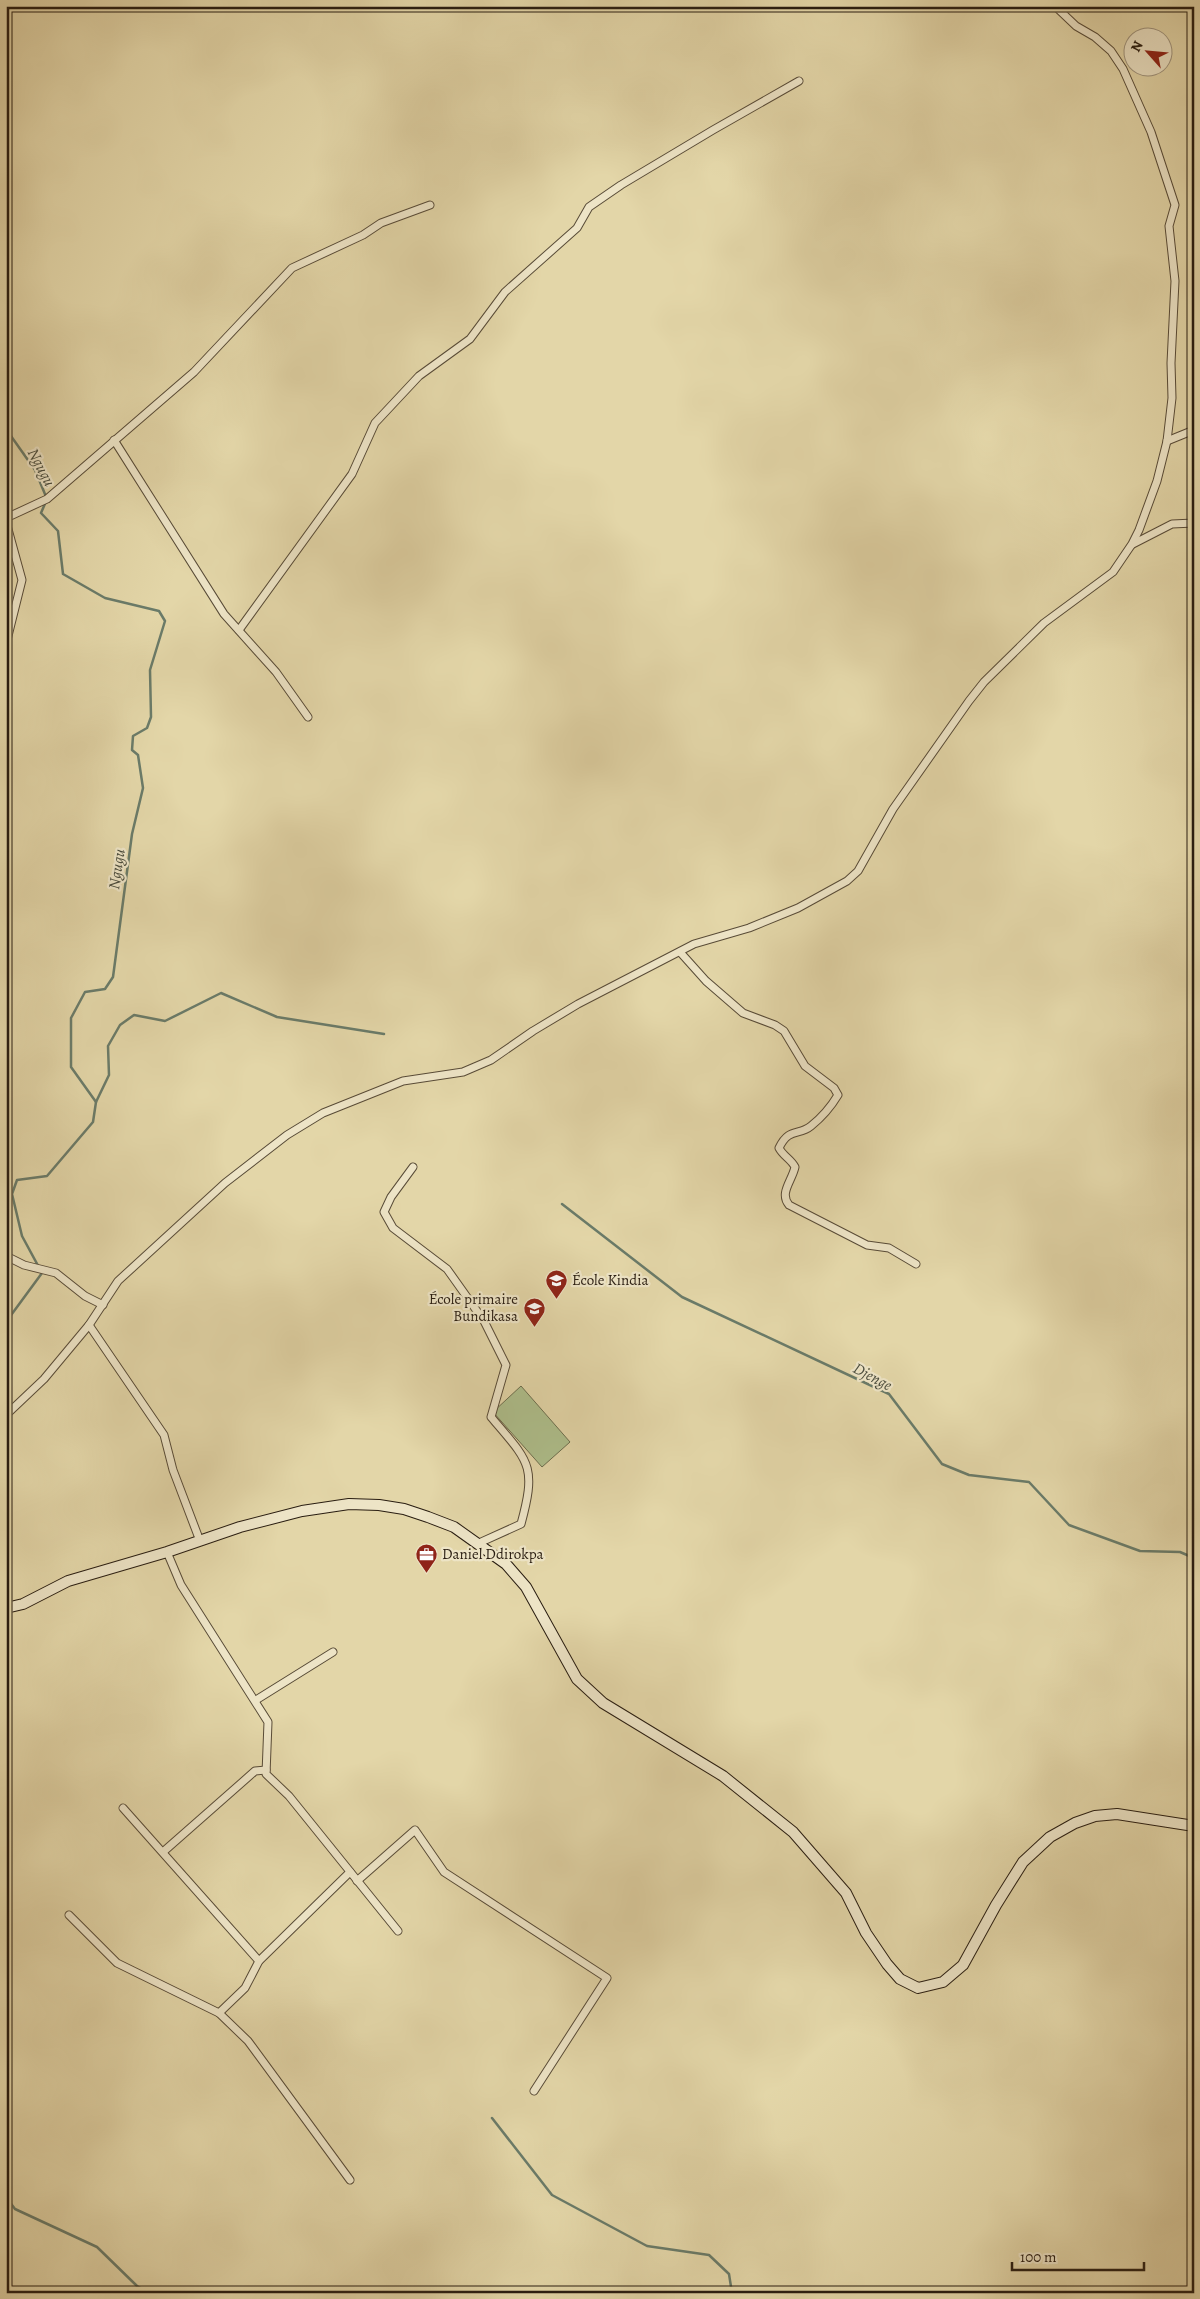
<svg xmlns="http://www.w3.org/2000/svg" width="1200" height="2299" viewBox="0 0 1200 2299" font-family="Alegreya,serif">
  <rect width="100%" height="100%" fill="#e3d6a8"/>
  <filter id="stains"><feTurbulence type="fractalNoise" baseFrequency=".004" numOctaves="4"/><feColorMatrix values="0 0 0 0 .2 0 0 0 0 .09 0 0 0 0 .02 0 0 0 .5 -.17"/></filter>
  <radialGradient id="worn" r=".72"><stop offset=".6" stop-color="#630" stop-opacity="0"/><stop offset="1" stop-color="#630" stop-opacity=".3"/></radialGradient>
  <!-- grass -->
  <path fill="#aebf8c" stroke="#6c6e4e" d="M521 1386 570 1442 542 1467 493 1412Z"/>
  <g fill="none" stroke-linecap="round" stroke-linejoin="round">
    <!-- stream -->
    <g stroke="#6a7b69" stroke-width="2.5">
      <path d="M6 429 35 470 47 499 41 513 58 531 63 574 105 598 159 611 165 621 150 670 151 717 147 728 133 736 132 750 138 755 143 788 132 834 113 977 105 989 85 992 71 1018V1067L96 1102"/>
      <path d="M562 1204 682 1297 889 1394 942 1464 969 1475 1029 1482 1069 1525 1140 1551 1180 1552 1194 1558"/>
      <path d="M6 1322 42 1273 22 1236 12 1194 17 1180 47 1176 93 1122 96 1102 109 1075 108 1046 120 1025 134 1015 165 1021 221 993 277 1017 384 1034"/>
      <path d="M492 2118 552 2195 647 2246 709 2255 729 2274 732 2293"/>
      <path d="M6 2197 15 2209 97 2247 137 2286 149 2293"/>
    </g>
    <defs>
      <g id="minor">
        <path d="M114 440 224 614 276 672 308 717"/>
        <path d="M1167 441 1194 430"/>
        <path d="M6 518 47 499 194 372 292 268 363 235 381 223 430 205"/>
        <path d="M6 522 22 580 6 644"/>
        <path d="M1133 544 1172 524 1194 523"/>
        <path d="M239 630 352 474 375 423 419 376 470 339 505 292 577 228 589 207 621 185 713 130 799 81"/>
        <path d="M680 952 706 981 743 1013 775 1025 784 1031 805 1066 834 1088 838 1095C832 1105 821 1118 811 1126 799 1136 789 1127 779 1148 783 1156 791 1159 795 1167 792 1181 779 1193 789 1205L867 1245 889 1248 916 1264"/>
        <path d="M413 1167 391 1197 384 1212 393 1228 447 1269 484 1321 506 1365 491 1417C529 1462 537 1465 521 1524L479 1543"/>
        <path d="M6 1256 24 1265 56 1273 85 1296 103 1305"/>
        <path d="M89 1325 164 1435 173 1470 200 1541"/>
        <path d="M6 1415 44 1379 89 1325 118 1281 225 1183 287 1135 323 1113 403 1081 463 1072 491 1060 533 1031 578 1004 694 944 749 928 798 908 847 881 858 871 893 809 969 701 984 682 1044 623 1113 572 1132 544 1139 530 1157 481 1167 441 1172 398 1171 363 1175 281 1169 226 1175 205 1151 132 1123 69 1111 51 1095 37 1076 26 1055 6"/>
        <path d="M167 1552 181 1585 268 1722 266 1774 289 1796 398 1931"/>
        <path d="M256 1700 333 1652"/>
        <path d="M123 1808 259 1961"/>
        <path d="M163 1852 255 1771 266 1770"/>
        <path d="M357 1881 415 1830 444 1872 607 1978 534 2091"/>
        <path d="M69 1915 117 1963 219 2013 248 2041 350 2180"/>
        <path d="M219 2013 245 1988 259 1961 350 1872"/>
      </g>
      <path id="secondary" d="M6 1608 23 1604 68 1581 167 1552 240 1527 302 1511 349 1504 379 1505 404 1509 428 1517 454 1527 506 1564 526 1587 577 1679 603 1703 723 1776 793 1832 846 1893 866 1933 887 1964 900 1979 918 1988 943 1982 963 1965 996 1905 1023 1862 1050 1837 1075 1823 1095 1816 1117 1814 1194 1826"/>
    </defs>
    <!-- minor casing -->
    <use href="#minor" stroke="#584b37" stroke-width="9"/>
    <!-- secondary casing -->
    <use href="#secondary" stroke="#291d11" stroke-width="12"/>
    <!-- minor -->
    <use href="#minor" stroke="#ede4c6" stroke-width="7"/>
    <!-- secondary -->
    <use href="#secondary" stroke="#ede4c6" stroke-width="10"/>
  </g>
  <!-- icons -->
  <defs>
    <symbol id="school-pin" viewBox="-11 -11 22 30"><path d="M0 17L-7.5 6A9.5 9.5 0 1 1 7.5 6Z" fill="#8f2418" stroke="#ede4c6"/><path d="M0-5L7-2L0 1L-7-2ZM-4 1L0 2.5L4 1V4Q0 6-4 4Z" fill="#fff"/></symbol>
    <symbol id="office-pin" viewBox="-11 -11 22 30"><path d="M0 17L-7.5 6A9.5 9.5 0 1 1 7.5 6Z" fill="#8f2418" stroke="#ede4c6"/><path d="M-6-3h4V-5.5h4V-3h4V5H-6ZM-1-4.5V-3h2v-1.5ZM-6 0V1H6V0Z" fill="#fff"/></symbol>
  </defs>
  <g fill-rule="evenodd">
    <use href="#school-pin" x="544" y="1268" width="25" height="34"/>
    <use href="#school-pin" x="522" y="1296" width="25" height="34"/>
    <use href="#office-pin" x="414" y="1542" width="25" height="34"/>
  </g>
  <g text-anchor="middle" stroke-width="4.5" stroke-linejoin="round" paint-order="stroke">
    <!-- poi labels -->
    <g font-size="15" fill="#291d11" stroke="#ede4c6" text-anchor="start">
      <text x="572" y="1285">École Kindia</text>
      <text x="518" y="1304" text-anchor="end">École primaire<tspan x="518" dy="17">Bundikasa</tspan></text>
      <text x="442" y="1559">Daniel Ddirokpa</text>
    </g>
    <!-- water labels -->
    <g font-size="16" font-style="italic" fill="#4a4c3d" stroke="#ede4c6">
      <text transform="translate(42 467) rotate(62)" y="6">Ngugu</text>
      <text transform="translate(116 869) rotate(-82)" y="6">Ngugu</text>
      <text transform="translate(873 1376) rotate(28)" y="6">Djenge</text>
    </g>
  </g>
  <!-- margin -->
  <rect width="1200" height="2299" fill="none" stroke="#e3d6a8" stroke-width="25"/>
  <rect x="8" y="8" width="1185" height="2284" fill="none" stroke="#291d11" stroke-width="2.5"/>
  <rect x="12" y="12" width="1175" height="2274" fill="none" stroke="#291d11"/>
  <!-- north arrow -->
  <g transform="translate(1148 52) rotate(297)"><circle r="24" fill="#ede4c6" stroke="#9f947e"/>
  <path d="M0-4L9 19L0 12L-9 19Z" fill="#8f2418"/>
  <text y="-8" font-size="14" font-weight="bold" text-anchor="middle" fill="#291d11">N</text>
  </g>
  <!-- scale -->
  <path d="M1012 2262v8h132v-8" fill="none" stroke="#291d11" stroke-width="2.5"/>
  <text x="1020" y="2262" font-size="15" fill="#291d11" stroke="#ede4c6" stroke-width="4" paint-order="stroke">100 m</text>
  <rect width="100%" height="100%" filter="url(#stains)"/>
  <rect width="100%" height="100%" fill="url(#worn)"/>
</svg>
